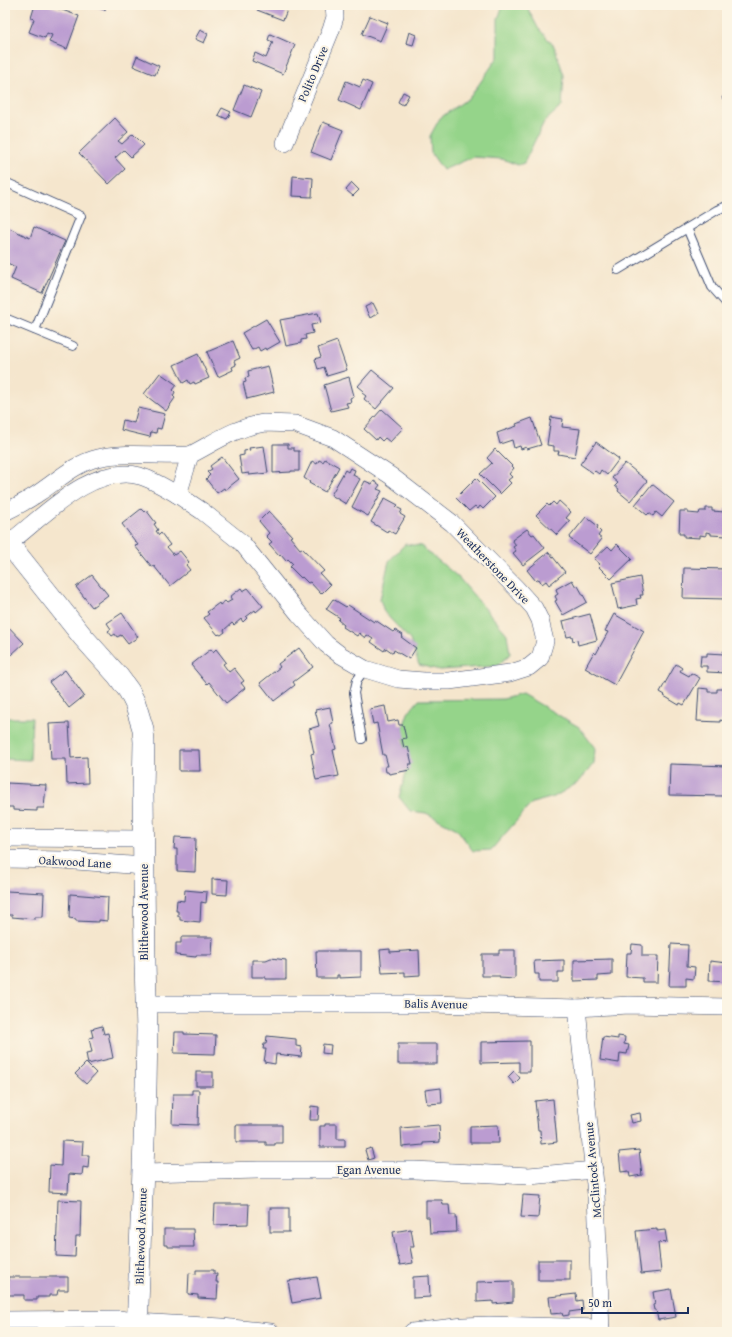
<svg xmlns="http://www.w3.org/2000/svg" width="732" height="1337" viewBox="0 0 732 1337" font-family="'Gentium Book Plus',serif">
  <rect width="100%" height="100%" fill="#fcf5e5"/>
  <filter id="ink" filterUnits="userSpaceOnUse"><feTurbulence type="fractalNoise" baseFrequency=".025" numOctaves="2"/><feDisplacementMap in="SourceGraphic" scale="8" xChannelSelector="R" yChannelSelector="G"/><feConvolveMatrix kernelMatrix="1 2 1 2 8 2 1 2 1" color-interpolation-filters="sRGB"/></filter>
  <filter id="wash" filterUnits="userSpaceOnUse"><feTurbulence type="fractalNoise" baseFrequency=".012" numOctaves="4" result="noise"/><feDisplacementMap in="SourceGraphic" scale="16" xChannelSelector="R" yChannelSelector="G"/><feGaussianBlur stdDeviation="0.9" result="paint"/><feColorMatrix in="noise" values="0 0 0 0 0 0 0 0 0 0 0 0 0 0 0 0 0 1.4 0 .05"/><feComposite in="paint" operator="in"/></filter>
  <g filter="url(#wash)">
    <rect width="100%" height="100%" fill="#f5e6cd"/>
    <!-- green -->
    <g fill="#95d48a" stroke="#588274">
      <path d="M503 5H526L538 28 554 46 564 75 562 106 544 122 524 163 518 165 502 159 473 157 443 170 431 153 430 136 440 118 470 97 498 57V19Z"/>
      <path d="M405 544 421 546 458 577 507 634 510 654 497 666 440 670 419 665 410 640 384 612 380 599 389 561Z"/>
      <path d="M522 694 579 727 595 748 594 763 579 782 554 797 532 803 491 850 473 851 457 829 426 813 410 811 399 797 406 772 403 728 408 713 419 700 503 699Z"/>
      <path d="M5 718H32L30 760 5 759Z"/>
    </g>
    <g id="blocks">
      <!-- building -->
      <g fill="#bb9cd1">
        <path d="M35 5H48L79 16 67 49 49 42 52 35 47 33 45 38 29 32 34 19 31 18Z"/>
        <path d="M89 5H106L105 10Z"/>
        <path d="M250 5H289L283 20 257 10 258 8Z"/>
        <path d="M370 16 388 23 380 41 362 34Z"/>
        <path d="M200 30 208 34 204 43 195 39Z"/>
        <path d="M409 32 416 35 413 45 406 43Z"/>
        <path d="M270 34 295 45 283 74 252 61 255 53 266 58 273 42 268 40Z"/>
        <path d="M137 56 159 66 155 75 133 66Z"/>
        <path d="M363 80 372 84 361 110 339 100 346 81 360 87Z"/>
        <path d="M244 85 261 92 251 117 234 110Z"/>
        <path d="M727 90V102L722 98Z"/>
        <path d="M403 92 409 95 403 105 398 102Z"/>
        <path d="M222 108 231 112 227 119 218 115Z"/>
        <path d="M115 118 128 132 118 141 122 144 133 134 144 145 131 157 124 150 115 158 125 169 109 184 79 153Z"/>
        <path d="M323 122 343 130 331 160 311 152Z"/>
        <path d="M293 176 313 178 312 197 292 196Z"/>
        <path d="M352 183 359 190 353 196 346 190Z"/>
        <path d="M5 226 30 238 34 227 65 241 42 293 11 279 16 267 5 262Z"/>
        <path d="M373 303 378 313 370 318 365 307Z"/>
        <path d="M318 313 321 323 311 325 313 333 305 335 306 339 301 340V343L286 346 280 320Z"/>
        <path d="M266 319 280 342 266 350 265 348 260 351 258 347 252 350 242 333Z"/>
        <path d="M233 341 240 358 234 361 236 365 232 367 233 370 218 377 207 352Z"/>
        <path d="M337 341 347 370 327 376 324 367 318 369 315 359 321 357 318 348Z"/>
        <path d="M198 354 209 378 195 384 194 382 190 384 188 380 183 383 174 365Z"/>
        <path d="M268 366 274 392 247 399 243 383 246 382 245 378 249 377 248 371Z"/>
        <path d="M372 370 394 388 376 409 364 399 366 396 362 393 364 391 358 386Z"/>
        <path d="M160 373 177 385 173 390 175 392 173 396 175 398 166 411 144 394Z"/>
        <path d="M349 377 354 396 350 398 351 402 346 403 348 407 331 411 324 385Z"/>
        <path d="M138 408 165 414 161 429 157 428 156 433 151 432 150 437 121 430 123 420 134 423Z"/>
        <path d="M382 409 403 428 390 442 385 438 382 441 378 437 376 440 364 429Z"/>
        <path d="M551 417 563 419 562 427 580 429 575 457 558 454 559 451H554V446L547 445Z"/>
        <path d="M532 418 541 445 527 449 526 447 521 449 520 446 514 448 512 440 500 444 497 433 517 426 516 424Z"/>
        <path d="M596 442 619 459 607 475 601 470 599 474 595 471 593 473 580 464Z"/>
        <path d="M273 444H288V448H294V451H299V471H291V472L273 473Z"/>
        <path d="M264 446 268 473 249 475V473L242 474 239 456 244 455V451L250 450 249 448Z"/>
        <path d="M495 449 514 468 509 474 512 477 508 480 511 483 500 494 480 474 492 463 487 458Z"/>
        <path d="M222 457 239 479 225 490 224 488 217 493 206 479 210 475 207 472 212 469 210 466Z"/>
        <path d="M325 459 339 467 325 492 309 483 310 482 304 478 312 461 317 464 319 460 323 462Z"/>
        <path d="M625 463 647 481 630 501 618 491 619 489 615 486 618 483 612 478Z"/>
        <path d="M350 468 355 470 353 475 360 479 346 504 331 495 345 470 348 472Z"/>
        <path d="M476 478 495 497 483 509 480 506 478 509 475 506 469 511 456 498Z"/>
        <path d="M365 481 372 484 374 481 380 485 377 489 382 491 368 516 352 507Z"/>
        <path d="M652 484 674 502 662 517 656 512 653 516 649 513 647 515 635 505Z"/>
        <path d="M385 498 398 505 396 507 402 510 400 514 405 517 395 534 388 530 387 532 371 522Z"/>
        <path d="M559 501 571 512 566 518 570 521 557 535 536 515 547 504 549 506 553 502 556 505Z"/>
        <path d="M706 508H712V511L725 512V509H727V536L711 535V533L706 532V536L700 535V538L684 537V534H679L680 511H688V513L699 514 700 511H706Z"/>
        <path d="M141 509 144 512 146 510 156 523 154 524 158 530 156 531 159 535 161 533 170 545 167 547 174 555 180 551 189 562 186 565 190 570 170 586 154 566 152 567 135 546 138 545 122 524Z"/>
        <path d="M269 511 292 536 290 537 300 549 302 548 324 571 320 574 330 585 321 594 310 582 308 583 302 577 301 578 290 567 293 564 288 559 286 561 281 555 280 556 269 544 272 542 266 536 269 533 259 521Z"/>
        <path d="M586 517 598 526 597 528 601 532 598 536 602 539 590 554 569 538Z"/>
        <path d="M527 529 532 535 534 534 545 548 523 565 513 553 516 551 513 547 516 545 512 540Z"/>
        <path d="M617 544 632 559 611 579 598 566 600 564 594 559 608 546 612 550Z"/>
        <path d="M549 552 565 572 549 585 546 581 542 584 539 579 536 581 527 570Z"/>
        <path d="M684 568 727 569V599L683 598Z"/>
        <path d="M92 575 108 595 92 607 76 587Z"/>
        <path d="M640 577 643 595H640L641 598 636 599 637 605 618 609 612 583Z"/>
        <path d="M572 580 576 587 578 586 587 602 563 615 555 601 557 600 555 596 558 594 556 589Z"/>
        <path d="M241 588 243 591 248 588 263 606 256 612 255 610 246 617 247 618 243 622 241 619 234 625 232 623 224 630 225 632 221 635 219 634 218 635 204 618 209 614 207 612 219 603 220 605 225 601 227 603 232 600 230 597Z"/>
        <path d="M333 599 346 607 348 605 374 622 375 620 393 632 395 630 403 635 401 637 416 648 409 659 394 650 393 653 386 648 384 651 371 642 373 639 367 635 365 638 359 633 357 636 343 627 344 625 338 620 340 618 326 609Z"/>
        <path d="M122 613 138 637 128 644 121 635 117 637 115 634 112 636 108 631 111 629 107 623Z"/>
        <path d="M590 614 597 640 578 645 577 640 573 641 572 636 567 637 563 621Z"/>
        <path d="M614 614 644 631 615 685 585 668 594 652 596 654 608 632 605 631Z"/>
        <path d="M5 623 24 643 10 656 5 651Z"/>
        <path d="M299 648 313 667 293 682 295 685 274 701 260 683 280 667 278 664Z"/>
        <path d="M211 649 213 652 216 649 226 662 223 664 229 672 234 668 244 681 241 683 245 688 226 703 209 682 207 684 191 665Z"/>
        <path d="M723 651H727V673L707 672V666H700L701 656H707V653L724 654Z"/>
        <path d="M676 664 682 668 680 671 689 676 691 673 700 678 684 705 680 703 679 705 664 696 665 695 660 692Z"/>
        <path d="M65 670 84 696 69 708 49 682Z"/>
        <path d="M699 688 708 689V692H717V689H727V725L725 724V721L720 720V722L697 721Z"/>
        <path d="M385 706 388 722 398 720 399 725H403L406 738 402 739 404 748 408 747 412 764H409L410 770 389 774 388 772H386L385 766H388L385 755H383L377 723 373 724 370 709Z"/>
        <path d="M330 707 333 723 330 724 336 749 333 750 339 776 316 780 311 754 314 753 309 729 319 726 315 710Z"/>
        <path d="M69 723 71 758 87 757 88 783 67 784 66 759H51L49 724Z"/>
        <path d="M179 750H199L200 771H179Z"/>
        <path d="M670 764 727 766V798L723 797V796L669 795Z"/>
        <path d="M7 783 46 785 44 808H37V811L13 810V807H6Z"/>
        <path d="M175 837 196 838 195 872 177 871V849H174Z"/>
        <path d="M212 879 228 880 227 895 212 894Z"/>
        <path d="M185 890 207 892 206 903 201 902 200 922 180 920V916H178V911H176L177 900 184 901Z"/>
        <path d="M6 891 44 893 43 917H35V919L12 917V915H5Z"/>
        <path d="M70 894 108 897 107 921 99 920V922L76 921V919L69 918Z"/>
        <path d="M181 937H213L212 955H196V957L176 955V943H181Z"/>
        <path d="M632 944 642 945V956H658L657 982H643V978L626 977 627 953H631Z"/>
        <path d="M671 944 688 945 687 966 695 967 694 979 686 978V986H669Z"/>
        <path d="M390 949V952L419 950 420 975 405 976V972L382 973 380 950Z"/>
        <path d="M499 950H515V979L499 978V976H482V954H499Z"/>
        <path d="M316 951H361V977L339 978V975H337V978H317Z"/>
        <path d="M271 958 286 960V979H265V977H252V960H266Z"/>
        <path d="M612 959V975L598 976V980L574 981V960Z"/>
        <path d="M564 960V972H558V982H539V974H535L534 961Z"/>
        <path d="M710 961 727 963V982L709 981Z"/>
        <path d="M102 1026 104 1034 108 1033 113 1058 88 1064 86 1053 92 1052 89 1038 93 1037 91 1029Z"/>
        <path d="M175 1032H184V1034L216 1035 215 1054 174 1053Z"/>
        <path d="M267 1036 296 1039V1046L302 1047 301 1057 276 1054 275 1064 264 1062 266 1049H263L264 1044H266Z"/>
        <path d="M618 1036 625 1037 624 1044 629 1045 627 1054 620 1053 619 1063 600 1060 603 1037 618 1039Z"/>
        <path d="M530 1041V1072H519V1062L481 1063V1042Z"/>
        <path d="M323 1044 331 1045 330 1054 322 1053Z"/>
        <rect x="398" y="1044" width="39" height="20"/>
        <path d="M86 1063 96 1073 86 1084 75 1074Z"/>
        <path d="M514 1071 520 1078 514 1084 508 1077Z"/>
        <rect x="196" y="1072" width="17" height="14"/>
        <path d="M441 1088 442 1103 427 1104 425 1090Z"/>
        <path d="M192 1090H199L198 1125 172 1124 173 1094H192Z"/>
        <path d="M553 1099 557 1142 541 1144 540 1130H538L535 1101Z"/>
        <path d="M311 1106 319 1107 318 1120H310Z"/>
        <path d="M640 1113 641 1121 632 1123 630 1115Z"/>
        <path d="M325 1124H337V1139H345V1147H320V1126H325Z"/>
        <path d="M236 1125H282V1143H275V1145H266V1142H236Z"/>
        <path d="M439 1125 440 1142 423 1143V1145L402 1147 401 1128Z"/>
        <path d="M498 1125 499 1143H470V1126Z"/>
        <rect x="5" y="1133" width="2" height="13"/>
        <path d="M62 1141 83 1142 82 1155H89L88 1168 83 1167 82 1175 69 1174 68 1193 49 1192 50 1165 61 1166Z"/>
        <path d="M371 1148 374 1158 368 1160 365 1150Z"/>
        <path d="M639 1150 642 1175 630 1177 629 1171 621 1172 619 1152Z"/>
        <path d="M523 1195 540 1196 538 1218 521 1217Z"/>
        <path d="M58 1200 81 1201 80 1236H76L75 1257 56 1256Z"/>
        <path d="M426 1200H442L443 1205H449L450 1215H456L457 1232 430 1233 429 1217H426Z"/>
        <path d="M215 1204H249L248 1224 214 1225Z"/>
        <rect x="270" y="1208" width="19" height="24"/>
        <path d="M164 1229H193L194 1247H168V1245H164Z"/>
        <path d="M411 1229 414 1247H410L413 1263 400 1265 398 1257H397L393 1232Z"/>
        <path d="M657 1229V1231L665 1230 667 1242 658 1243 661 1272 641 1274 636 1231Z"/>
        <rect x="538" y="1260" width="32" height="20"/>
        <path d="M196 1270H214V1274H217L216 1282H218L217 1299 198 1298V1295L188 1294 189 1273 196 1274Z"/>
        <path d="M429 1276 430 1297 413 1298V1277Z"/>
        <path d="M8 1277H68V1290H58L57 1295H49V1297H37V1300H24V1295H8Z"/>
        <path d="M317 1277 321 1298 292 1303 288 1281Z"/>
        <path d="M513 1281V1302L493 1304V1301L477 1302V1282Z"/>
        <path d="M671 1289 676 1317 658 1320 656 1310H654L653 1305 655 1304 653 1292Z"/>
        <path d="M576 1294 577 1301 582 1300 583 1310 569 1312V1315L563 1316 562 1313 551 1314 549 1297Z"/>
      </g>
    </g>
  </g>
  <g filter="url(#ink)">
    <use href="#blocks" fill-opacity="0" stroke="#3c4a6f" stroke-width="1"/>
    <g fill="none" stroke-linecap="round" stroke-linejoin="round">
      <defs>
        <g id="service">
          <path d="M5 182 81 216 35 330"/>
          <path d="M687 228 712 287 727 304"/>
          <path d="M618 270 717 210 727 206"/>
          <path d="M5 318 73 346"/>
          <path d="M362 739 354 693 357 680 365 669"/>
        </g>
        <g id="minor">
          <path d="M285 143 331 30 335 17 334 5"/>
          <path d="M264 423 295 424 333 438 391 476 452 523 516 588 534 608 540 620 545 641 540 658 529 667 510 673 449 681H424L398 679 365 669 339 654 326 644 299 614 242 543 202 511 178 495 190 455C217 441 234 428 264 423Z"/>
          <path d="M5 512C17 506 29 500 40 492 58 480 76 463 98 458 128 451 160 457 190 455"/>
          <path d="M9 543C43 517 92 463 140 476 153 480 166 488 178 495"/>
          <path d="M5 838 144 839"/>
          <path d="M5 859 62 860 144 866"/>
          <path d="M146 1004H431L577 1008 629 1005 727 1007"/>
          <path d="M577 1008 596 1194 601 1332"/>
          <path d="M144 1173 259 1170H415L529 1176 594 1170"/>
          <path d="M5 1320 119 1319 137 1322 222 1327 271 1332"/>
          <path d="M412 1332 464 1326 489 1325 601 1328"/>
        </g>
        <path id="tertiary" d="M5 539 83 637 118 676 129 691 135 703 143 729 144 742 143 792 145 963 147 1031 146 1086 137 1332"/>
      </defs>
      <!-- service casing -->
      <use href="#service" stroke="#3c4a6f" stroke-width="10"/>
      <!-- minor casing -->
      <use href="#minor" stroke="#3c4a6f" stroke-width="18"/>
      <!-- tertiary casing -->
      <use href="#tertiary" stroke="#3c4a6f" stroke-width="22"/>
      <!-- service -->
      <use href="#service" stroke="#fff" stroke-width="8"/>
      <!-- minor -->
      <use href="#minor" stroke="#fff" stroke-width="17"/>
      <!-- tertiary -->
      <use href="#tertiary" stroke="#fff" stroke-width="21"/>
    </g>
  </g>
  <g text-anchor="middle" stroke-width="4" stroke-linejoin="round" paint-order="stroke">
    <!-- street labels -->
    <g font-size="12" fill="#1b2f5e" stroke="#fcf5e5">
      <text transform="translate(313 74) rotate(-67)" y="4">Polito Drive</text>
      <text transform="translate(493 566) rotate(46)" y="4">Weatherstone Drive</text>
      <text transform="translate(75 862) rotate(3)" y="4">Oakwood Lane</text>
      <text transform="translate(144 912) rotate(-90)" y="4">Blithewood Avenue</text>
      <text transform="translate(436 1004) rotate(1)" y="4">Balis Avenue</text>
      <text x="369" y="1174">Egan Avenue</text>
      <text transform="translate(593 1170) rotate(-95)" y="4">McClintock Avenue</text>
      <text transform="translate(141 1236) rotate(-88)" y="4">Blithewood Avenue</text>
    </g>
  </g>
  <!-- margin -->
  <rect width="732" height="1337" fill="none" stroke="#fcf5e5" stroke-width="20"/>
  <!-- scale -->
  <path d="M582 1307v6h106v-6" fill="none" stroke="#1b2f5e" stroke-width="2"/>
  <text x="588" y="1307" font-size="12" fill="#1b2f5e" stroke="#fcf5e5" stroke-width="3" paint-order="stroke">50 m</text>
</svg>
